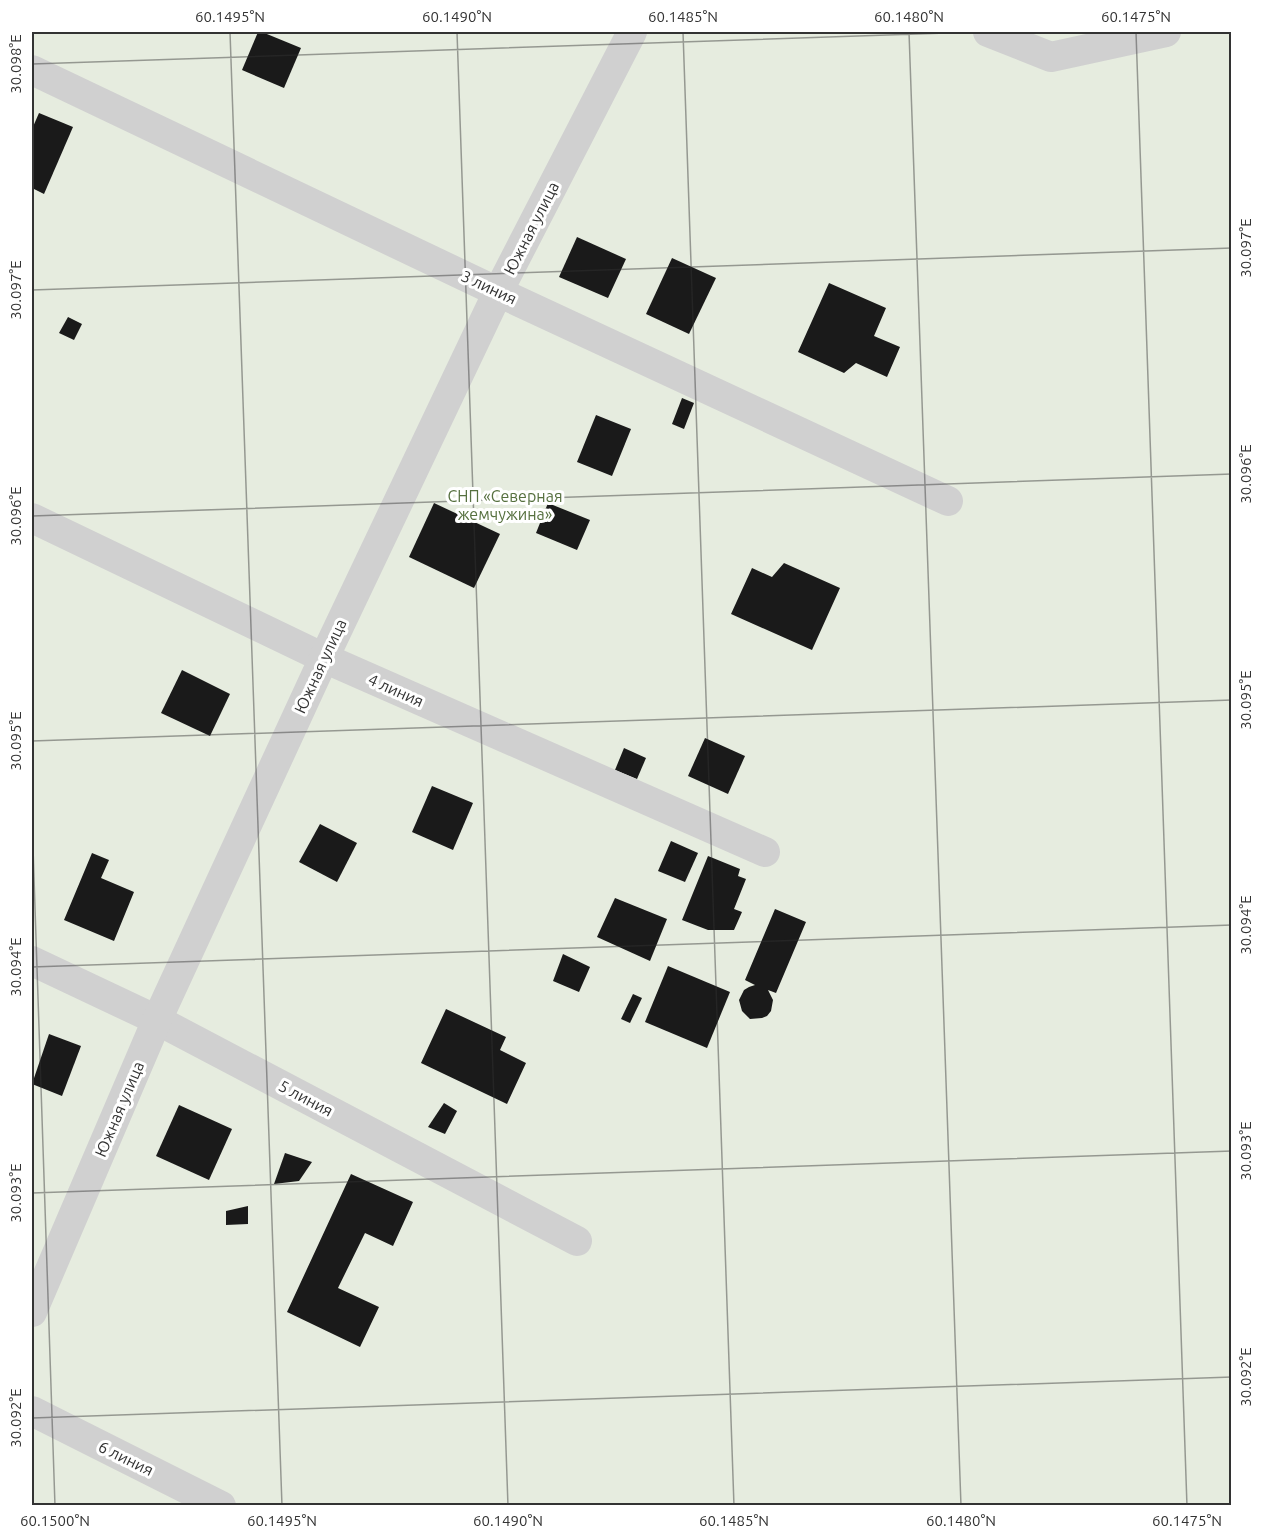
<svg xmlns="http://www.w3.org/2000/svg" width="1263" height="1537" viewBox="0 0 1263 1537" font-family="Ubuntu,sans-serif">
  <rect width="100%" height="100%" fill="#fff"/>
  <!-- green -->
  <rect fill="#e6ecdf" x="32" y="32" width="1199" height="1473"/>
  <!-- building -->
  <g fill="#1a1a1a">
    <path d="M258 32H262L301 48 284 88 242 70Z"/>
    <path d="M39 113 73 127 44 194 32 188V129Z"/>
    <path d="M577 237 626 259 608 298 559 277Z"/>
    <path d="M672 258 716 278 689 334 646 314Z"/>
    <path d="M829 283 886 308 874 336 900 347 887 377 856 363 844 373 798 352Z"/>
    <path d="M68 317 82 324 74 340 59 333Z"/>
    <path d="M682 398 694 403 684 429 672 424Z"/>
    <path d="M596 415 631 429 612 476 577 462Z"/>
    <path d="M434 503 500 534 474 588 409 557Z"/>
    <path d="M548 503 590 520 577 550 536 533Z"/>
    <path d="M784 563 840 588 812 650 731 614 752 568 772 577Z"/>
    <path d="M182 670 230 694 210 736 161 713Z"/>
    <path d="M705 738 745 756 728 794 688 776Z"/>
    <path d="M624 748 646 758 637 779 615 770Z"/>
    <path d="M432 786 473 803 453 850 412 832Z"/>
    <path d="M320 824 357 843 337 882 299 862Z"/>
    <path d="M671 841 698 853 685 882 658 871Z"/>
    <path d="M92 853 109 860 101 878 134 892 114 941 64 920Z"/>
    <path d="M708 856 740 869 738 876 746 879 734 909 742 912 734 930H708L682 920Z"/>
    <path d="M615 898 667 919 650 961 597 937Z"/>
    <path d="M775 909 806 922 776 993 768 990 773 1000 771 1011 767 1016 762 1018 750 1019 742 1011 739 1000 744 990 749 987 755 985 745 980Z"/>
    <path d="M563 954 590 967 579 992 553 981Z"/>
    <path d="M668 966 730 992 707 1048 645 1022Z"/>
    <path d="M633 994 642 998 630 1023 621 1019Z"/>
    <path d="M446 1009 506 1037 500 1050 526 1063 507 1104 421 1063Z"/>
    <path d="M49 1034 81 1046 62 1096 32 1084Z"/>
    <path d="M444 1103 457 1111 445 1134 428 1127Z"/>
    <path d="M179 1105 232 1129 209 1180 156 1156Z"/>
    <path d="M285 1153 312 1162 299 1181 274 1184Z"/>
    <path d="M351 1174 413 1202 393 1246 365 1233 338 1288 379 1307 360 1347 287 1312Z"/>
    <path d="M248 1206V1224L226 1225V1211Z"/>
  </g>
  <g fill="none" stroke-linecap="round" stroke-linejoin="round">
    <!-- minor -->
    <g stroke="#d0d0d0" stroke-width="30">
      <path d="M988 32 1051 57 1166 32"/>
      <path d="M32 70 498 292 948 501"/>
      <path d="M32 518 324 658 765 852"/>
      <path d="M32 961 157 1020 577 1241"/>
      <path d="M32 1312 157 1020 324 658 498 292 632 32"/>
      <path d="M32 1411 221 1506"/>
    </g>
  </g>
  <!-- ticks -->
  <path fill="none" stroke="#333" stroke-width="1.5" stroke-opacity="0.45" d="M230 32 282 1506M457 32 508 1506M683 32 734 1506M909 32 961 1506M1136 32 1187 1506M32 64 976 32M32 290 1232 248M32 516 1232 474M32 741 1232 700M32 818 55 1506M32 967 1232 925M32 1193 1232 1151M32 1418 1232 1377"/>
  <g text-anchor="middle" stroke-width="6" stroke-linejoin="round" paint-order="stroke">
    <!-- street labels -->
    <g font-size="16" fill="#333" stroke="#fff">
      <text transform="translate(531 228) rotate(-63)" y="6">Южная улица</text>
      <text transform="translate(489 287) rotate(25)" y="6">3 линия</text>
      <text transform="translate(320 666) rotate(-65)" y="6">Южная улица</text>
      <text transform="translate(396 690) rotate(24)" y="6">4 линия</text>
      <text transform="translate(306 1098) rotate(28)" y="6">5 линия</text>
      <text transform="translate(119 1109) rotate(-67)" y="6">Южная улица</text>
      <text transform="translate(126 1458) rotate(26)" y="6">6 линия</text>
    </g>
    <!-- park labels -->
    <g font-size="16" fill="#56703f" stroke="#fff">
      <text x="505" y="502">СНП «Северная<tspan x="505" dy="18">жемчужина»</tspan></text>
    </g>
  </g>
  <!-- border -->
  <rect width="1263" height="1537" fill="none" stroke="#ffffff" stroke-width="66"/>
  <rect x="33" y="33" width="1197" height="1471" fill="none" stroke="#333" stroke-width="2"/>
  <g font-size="15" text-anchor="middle" fill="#333">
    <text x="230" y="22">60.1495°N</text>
    <text x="457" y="22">60.1490°N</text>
    <text x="683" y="22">60.1485°N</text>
    <text x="909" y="22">60.1480°N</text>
    <text x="1136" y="22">60.1475°N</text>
    <text transform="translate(16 64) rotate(-90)" y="5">30.098°E</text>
    <text transform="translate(1246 248) rotate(-90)" y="5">30.097°E</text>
    <text transform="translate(16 290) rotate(-90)" y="5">30.097°E</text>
    <text transform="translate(1246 474) rotate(-90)" y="5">30.096°E</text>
    <text transform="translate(16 516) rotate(-90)" y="5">30.096°E</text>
    <text transform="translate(1246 700) rotate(-90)" y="5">30.095°E</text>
    <text transform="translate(16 741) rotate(-90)" y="5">30.095°E</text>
    <text transform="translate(1246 925) rotate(-90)" y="5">30.094°E</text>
    <text transform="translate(16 967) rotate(-90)" y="5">30.094°E</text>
    <text transform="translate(1246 1151) rotate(-90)" y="5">30.093°E</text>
    <text transform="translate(16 1193) rotate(-90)" y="5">30.093°E</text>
    <text transform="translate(1246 1377) rotate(-90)" y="5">30.092°E</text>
    <text transform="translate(16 1418) rotate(-90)" y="5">30.092°E</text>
    <text x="55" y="1526">60.1500°N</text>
    <text x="282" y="1526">60.1495°N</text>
    <text x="508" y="1526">60.1490°N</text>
    <text x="734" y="1526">60.1485°N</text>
    <text x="961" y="1526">60.1480°N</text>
    <text x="1187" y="1526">60.1475°N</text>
  </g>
</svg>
